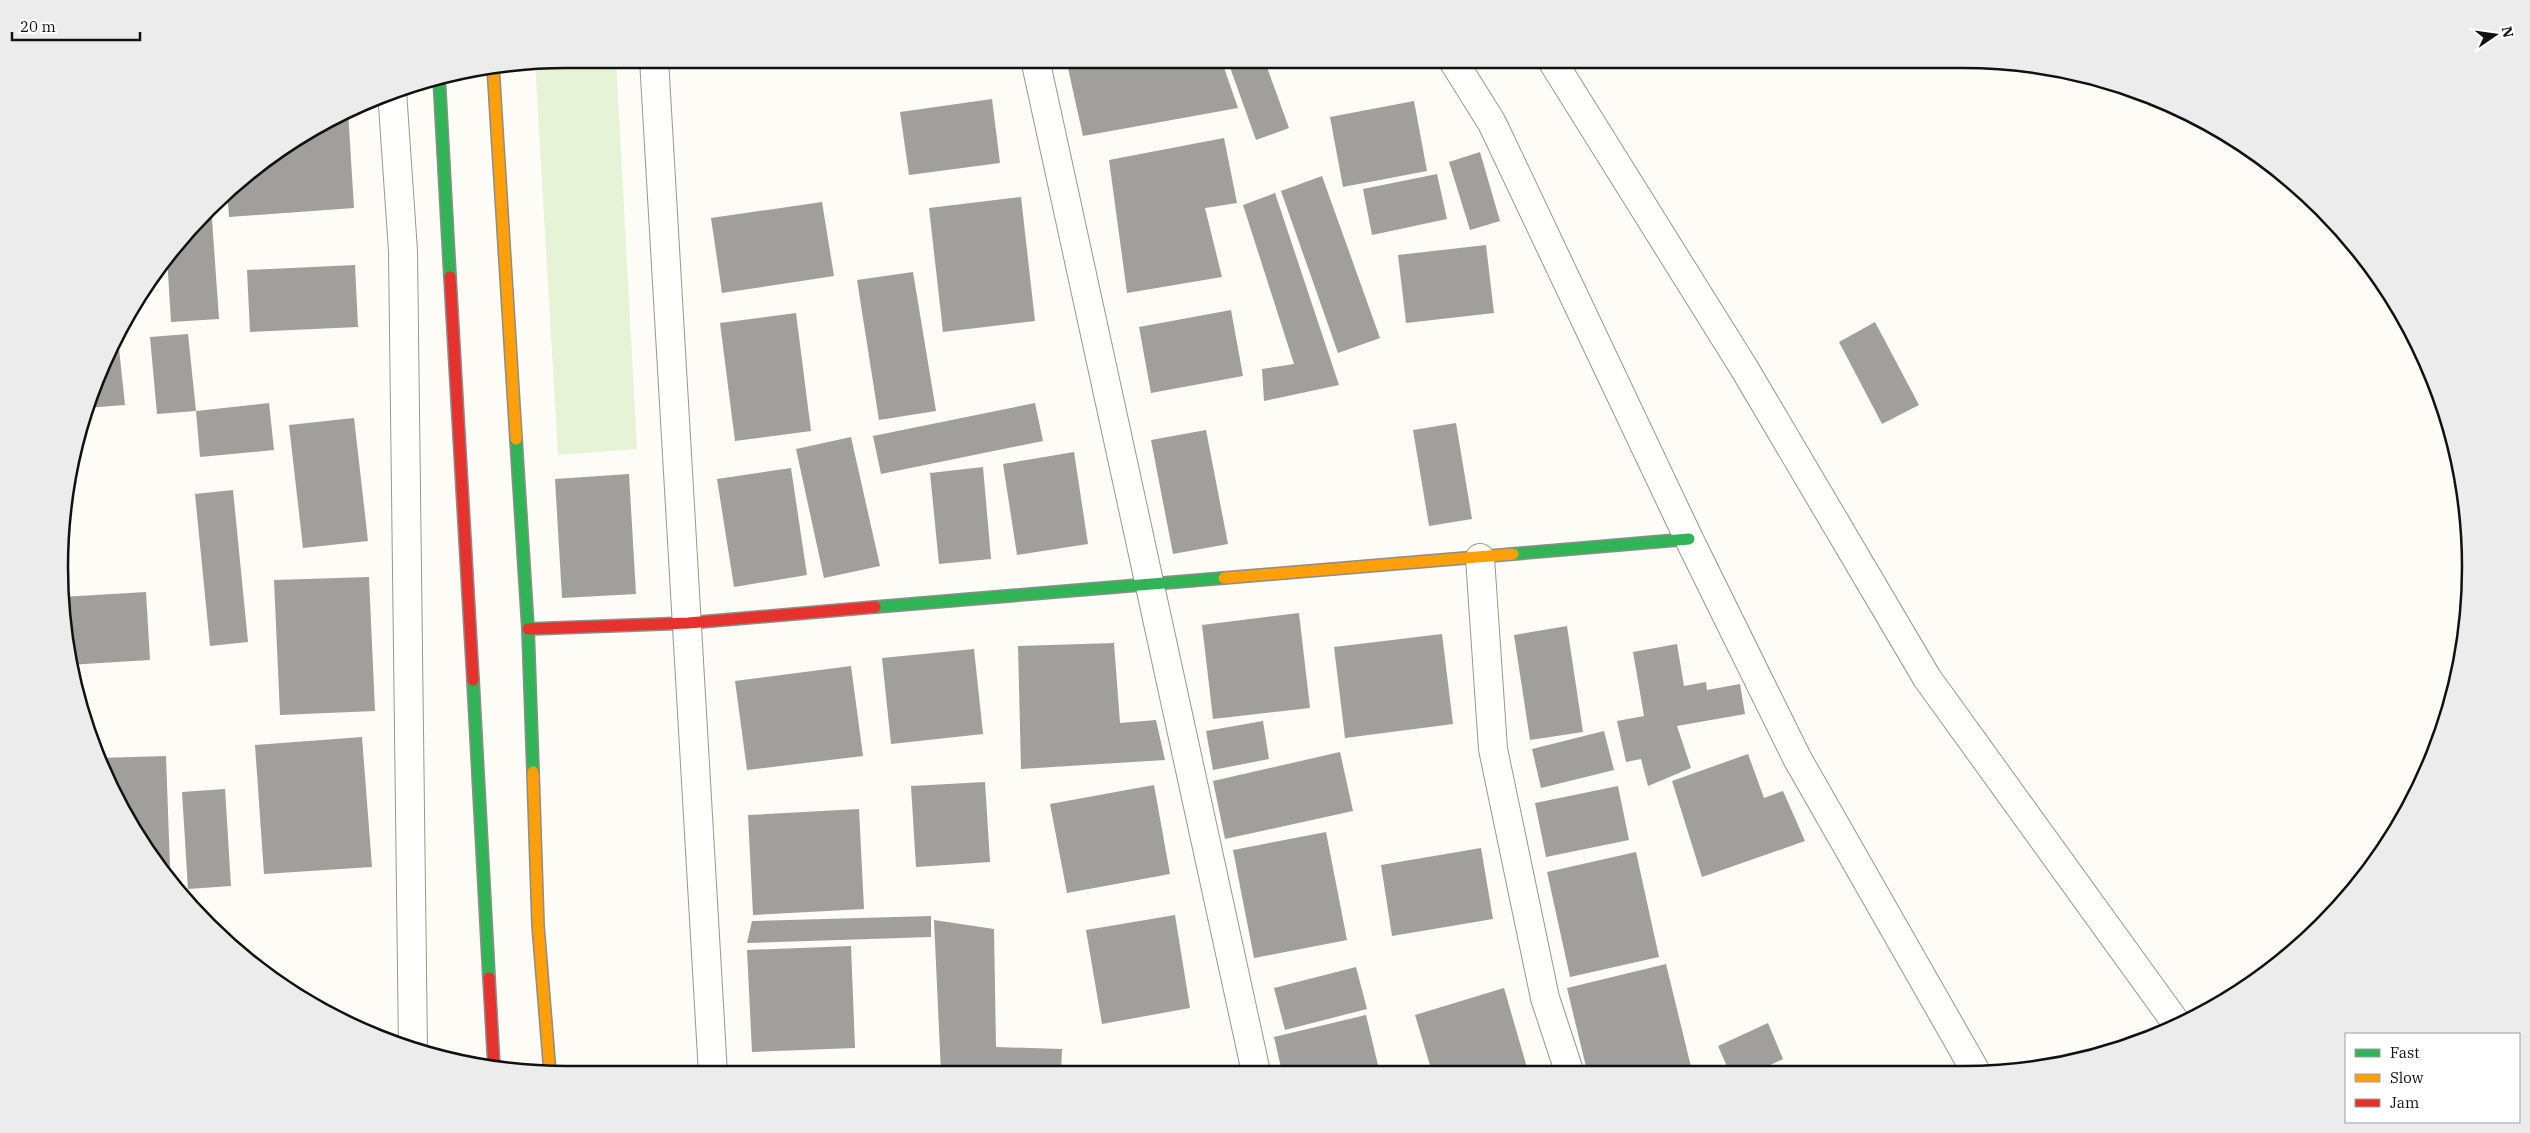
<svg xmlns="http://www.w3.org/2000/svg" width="2530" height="1133" viewBox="0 0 2530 1133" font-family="'IBM Plex Serif',serif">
  <rect width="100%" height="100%" fill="#fdfcf7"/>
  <!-- green -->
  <path fill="#e7f3d7" d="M567 59H616L637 449 558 455 535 62Z"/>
  <!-- building -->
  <g fill="#a19f9c">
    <path d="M1066 59H1221L1238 108 1083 136Z"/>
    <path d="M1227 59H1264L1289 128 1256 140Z"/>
    <path d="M992 99 1000 163 909 175 900 112Z"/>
    <path d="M1414 101 1427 171 1343 187 1330 117Z"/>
    <path d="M348 111 354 208 229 217 227 189 232 185 313 127Z"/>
    <path d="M1224 138 1237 203 1205 208 1222 277 1127 293 1109 160Z"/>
    <path d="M1480 152 1500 221 1470 230 1449 162Z"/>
    <path d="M1437 174 1447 219 1372 235 1363 189Z"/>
    <path d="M1322 176 1380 338 1338 353 1281 191Z"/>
    <path d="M1275 193 1339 385 1264 401 1262 369 1294 364 1243 205Z"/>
    <path d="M1021 197 1035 321 943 332 929 208Z"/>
    <path d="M822 202 834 276 722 293 711 218Z"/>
    <path d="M211 205 219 319 171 322 167 257 185 232Z"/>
    <path d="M1486 245 1494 313 1406 323 1398 255Z"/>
    <path d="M355 265 358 327 250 332 247 270Z"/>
    <path d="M913 272 936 411 879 420 857 280Z"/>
    <path d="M1231 310 1243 376 1151 393 1139 327Z"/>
    <path d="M796 313 811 431 735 441 720 323Z"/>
    <path d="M1875 322 1919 405 1882 424 1839 342Z"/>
    <path d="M188 334 196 411 157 414 150 337Z"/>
    <path d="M118 339 125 405 86 408 97 372 114 340Z"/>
    <path d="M269 403 274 450 200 457 196 411Z"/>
    <path d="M1035 403 1043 441 881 474 873 436Z"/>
    <path d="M354 418 368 541 303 548 289 425Z"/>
    <path d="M1456 423 1472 519 1429 526 1413 430Z"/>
    <path d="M1206 430 1228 544 1173 554 1151 440Z"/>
    <path d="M851 437 880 566 824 578 796 449Z"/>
    <path d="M1074 452 1088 544 1017 555 1003 464Z"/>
    <path d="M983 467 991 559 939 564 930 473Z"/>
    <path d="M791 468 807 575 734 587 717 479Z"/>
    <path d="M629 474 636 594 562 598 555 479Z"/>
    <path d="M233 490 248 642 210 646 195 494Z"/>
    <path d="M369 577 375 711 280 715 274 580Z"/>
    <path d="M146 592 150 660 68 665 62 597Z"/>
    <path d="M1299 613 1310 708 1213 719 1202 625Z"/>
    <path d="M1567 626 1583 732 1530 740 1514 635Z"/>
    <path d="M1442 634 1453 724 1345 738 1334 647Z"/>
    <path d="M1114 643 1120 723 1156 720 1165 760 1021 769 1018 646Z"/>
    <path d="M1677 644 1684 686 1706 682 1707 690 1740 684 1745 714 1677 726 1691 768 1648 786 1641 759 1626 762 1617 721 1644 716 1633 652Z"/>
    <path d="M974 649 983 734 891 744 882 658Z"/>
    <path d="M851 666 863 756 747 770 735 681Z"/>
    <path d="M1263 721 1269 759 1213 770 1206 731Z"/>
    <path d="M1604 731 1614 770 1541 788 1532 749Z"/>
    <path d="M362 737 372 867 264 874 255 745Z"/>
    <path d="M1340 752 1353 811 1225 839 1213 781Z"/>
    <path d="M1748 754 1764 798 1783 791 1805 841 1702 877 1672 781Z"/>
    <path d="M166 756 170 867H158L127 820 99 758Z"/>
    <path d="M985 782 990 862 916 867 911 786Z"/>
    <path d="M1154 785 1170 874 1067 893 1050 804Z"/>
    <path d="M1618 786 1629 840 1546 857 1535 803Z"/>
    <path d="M225 789 231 886 188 889 182 792Z"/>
    <path d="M859 809 864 909 753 915 748 815Z"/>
    <path d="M1326 832 1347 940 1254 958 1233 850Z"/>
    <path d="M1481 848 1493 919 1392 936 1381 865Z"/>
    <path d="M1636 852 1659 957 1570 977 1547 872Z"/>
    <path d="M1175 915 1190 1008 1102 1024 1086 930Z"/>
    <path d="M931 916V937L747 943 752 921Z"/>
    <path d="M934 920 994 929 996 1047 1062 1049 1061 1073H941Z"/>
    <path d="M851 946 855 1048 752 1052 747 950Z"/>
    <path d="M1666 964 1692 1071H1587L1567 988Z"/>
    <path d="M1356 967 1367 1009 1285 1030 1274 988Z"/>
    <path d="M1504 988 1528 1071 1432 1072 1415 1015Z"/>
    <path d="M1366 1015 1378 1065 1347 1072H1282L1274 1037Z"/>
    <path d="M1768 1023 1783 1059 1757 1071H1729L1718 1046Z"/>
  </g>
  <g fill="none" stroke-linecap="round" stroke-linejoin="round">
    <defs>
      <g id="street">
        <path d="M654 59 713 1074"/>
        <path d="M1035 59 1256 1072"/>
        <path d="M1452 59 1492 123 1689 539 1797 758 1975 1070"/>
        <path d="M1551 59 1744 368 1927 678 2177 1024"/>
        <path d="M392 91 403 251 413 1050"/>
        <path d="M1480 558 1493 749 1545 998 1569 1071"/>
      </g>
      <g id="fast">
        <path d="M439 76 450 277"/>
        <path d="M516 439 528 629 533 772"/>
        <path d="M1513 554 1689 539"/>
        <path d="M875 607 1224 578"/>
        <path d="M473 680 489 978"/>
      </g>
      <g id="slow">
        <path d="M493 66 516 439"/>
        <path d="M1224 578 1513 554"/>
        <path d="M533 772 538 925 550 1073"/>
      </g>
      <g id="jam">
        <path d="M450 277 473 680"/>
        <path d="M528 629 688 623 875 607"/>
        <path d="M489 978 494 1067"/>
      </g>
    </defs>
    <!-- street casing -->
    <use href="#street" stroke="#979795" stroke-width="30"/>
    <!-- fast casing -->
    <use href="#fast" stroke="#8e8d8b" stroke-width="14"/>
    <!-- slow casing -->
    <use href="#slow" stroke="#8e8d8b" stroke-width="14"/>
    <!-- jam casing -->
    <use href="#jam" stroke="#8e8d8b" stroke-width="14"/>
    <!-- street -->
    <use href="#street" stroke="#fffffe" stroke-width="28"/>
    <!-- fast -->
    <use href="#fast" stroke="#30b455" stroke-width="11"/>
    <!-- slow -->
    <use href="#slow" stroke="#ff9f0a" stroke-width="11"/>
    <!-- jam -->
    <use href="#jam" stroke="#e5322d" stroke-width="11"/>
  </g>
  <!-- crop -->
  <path d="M0 0H2530V1133H0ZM567 68H1963A499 499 0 0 1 2462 567V567A499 499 0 0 1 1963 1066H567A499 499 0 0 1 68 567V567A499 499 0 0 1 567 68Z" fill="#ececec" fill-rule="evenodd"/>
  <path fill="none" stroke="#111" stroke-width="2.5" d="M567 68H1963A499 499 0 0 1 2462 567V567A499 499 0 0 1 1963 1066H567A499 499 0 0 1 68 567V567A499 499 0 0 1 567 68Z"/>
  <!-- legend -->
  <rect x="2345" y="1033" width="175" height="90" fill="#ffffff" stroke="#a0a0a0"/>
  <rect x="2355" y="1049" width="25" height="8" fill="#30b455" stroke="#a0a0a0"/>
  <text x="2390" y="1058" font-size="15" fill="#111111">Fast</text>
  <rect x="2355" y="1074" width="25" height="8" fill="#ff9f0a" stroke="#a0a0a0"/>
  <text x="2390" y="1083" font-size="15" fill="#111111">Slow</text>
  <rect x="2355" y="1099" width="25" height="8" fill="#e5322d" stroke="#a0a0a0"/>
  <text x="2390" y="1108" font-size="15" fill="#111111">Jam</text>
  <!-- north arrow -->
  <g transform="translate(2495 35) rotate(77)" stroke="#ffffff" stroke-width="4" paint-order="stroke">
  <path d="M0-4L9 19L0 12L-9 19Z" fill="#111111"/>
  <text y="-8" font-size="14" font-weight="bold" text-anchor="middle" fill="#111111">N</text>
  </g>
  <!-- scale -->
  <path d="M12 32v8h128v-8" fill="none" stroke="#111111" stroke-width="2.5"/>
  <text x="20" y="32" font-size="15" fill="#111111" stroke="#ffffff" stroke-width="4" paint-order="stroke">20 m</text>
</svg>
